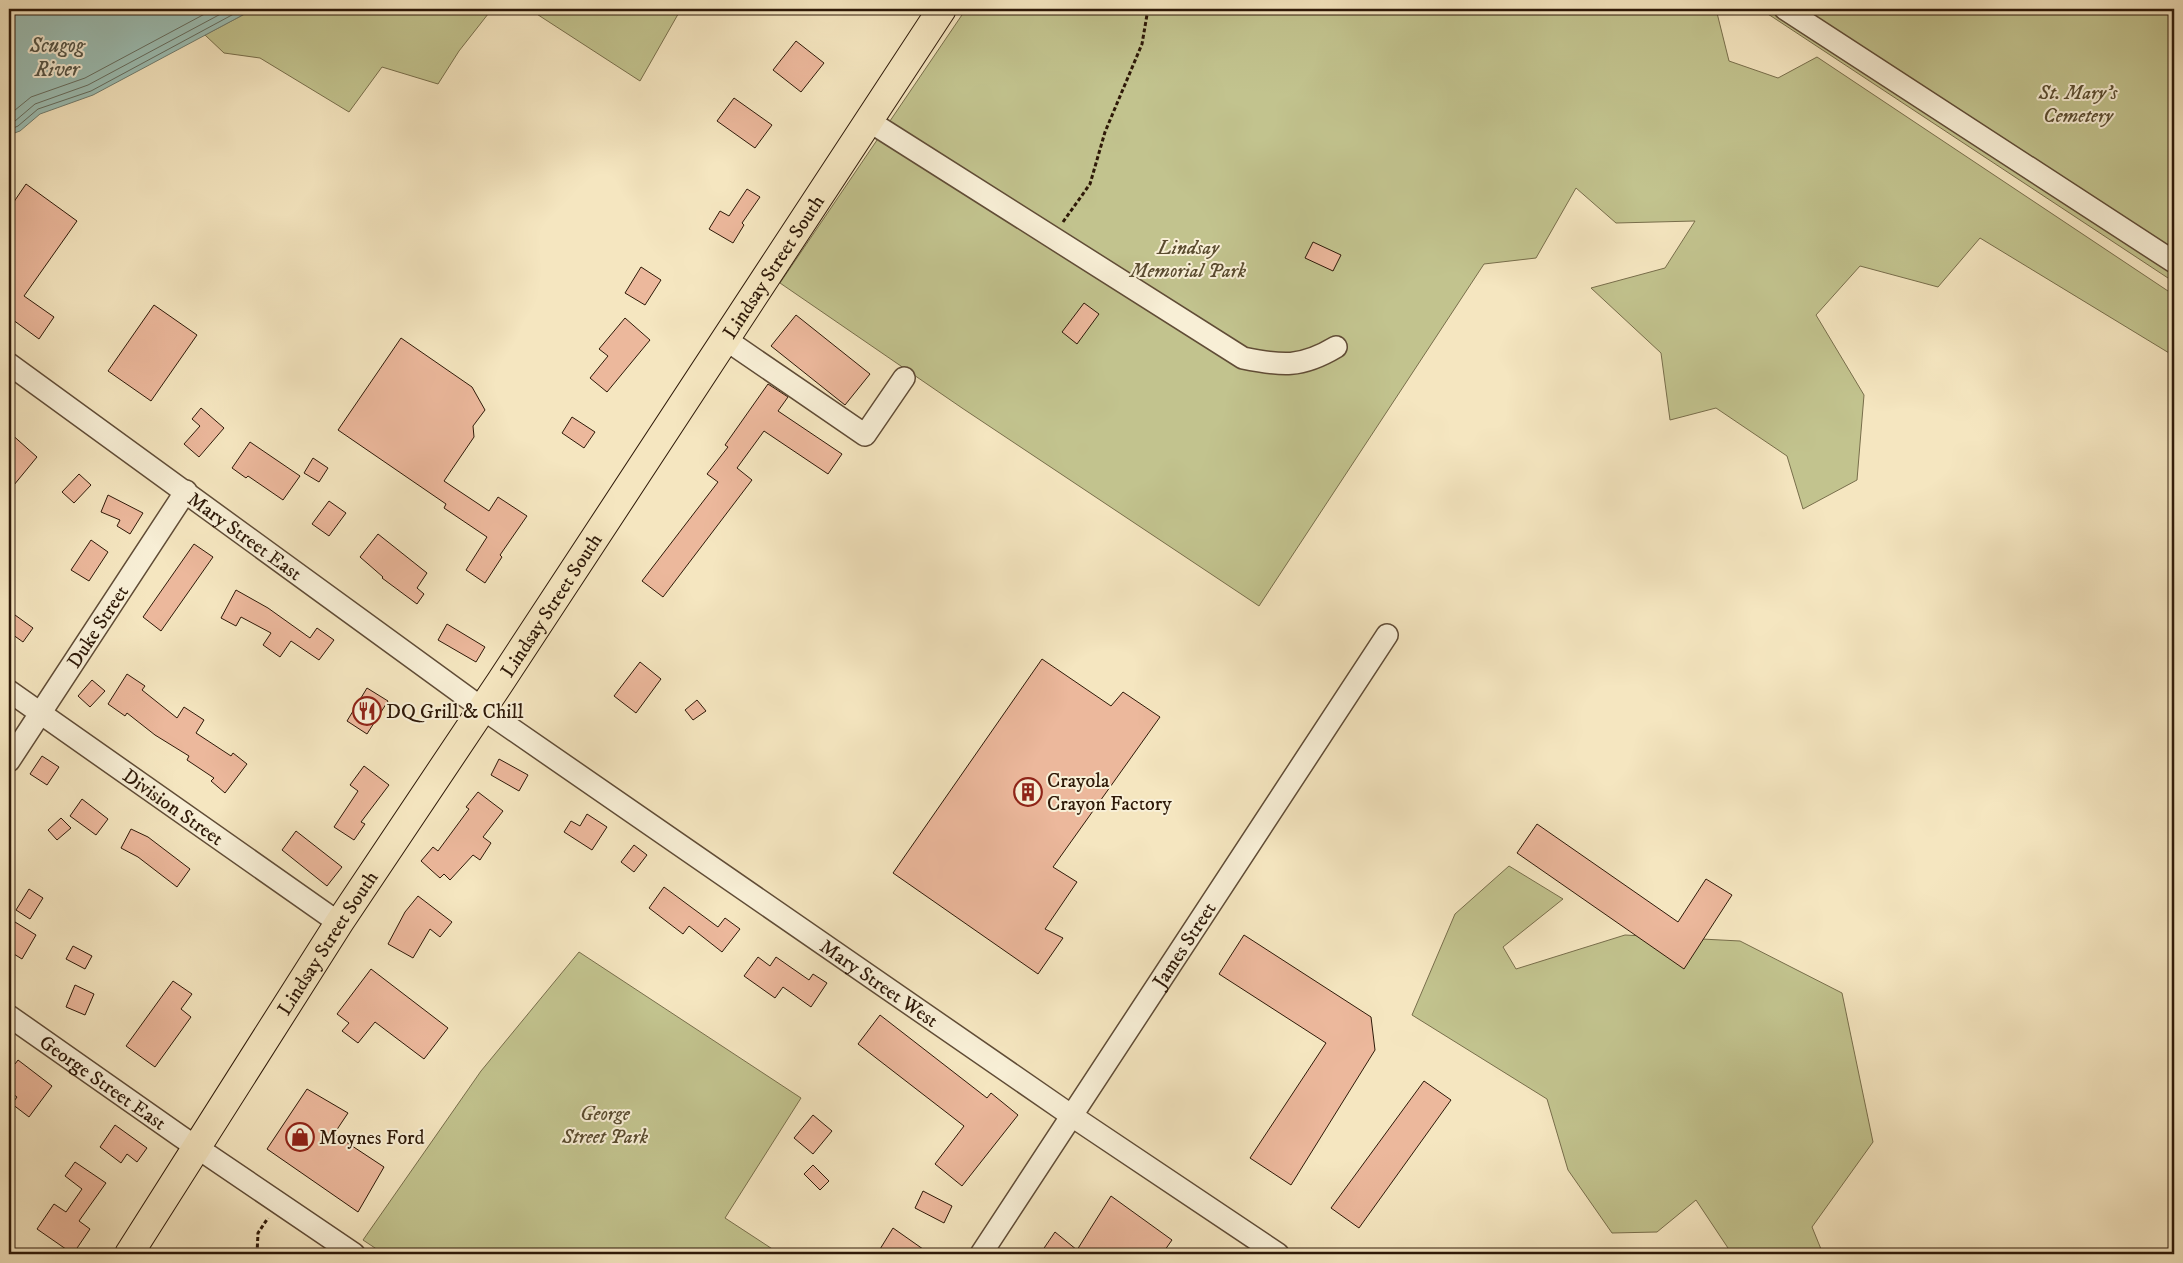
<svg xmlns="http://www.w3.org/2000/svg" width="2183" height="1263" viewBox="0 0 2183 1263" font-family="'IM FELL DW Pica',serif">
  <rect width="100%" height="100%" fill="#f5e6c0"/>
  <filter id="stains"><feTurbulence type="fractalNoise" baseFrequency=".004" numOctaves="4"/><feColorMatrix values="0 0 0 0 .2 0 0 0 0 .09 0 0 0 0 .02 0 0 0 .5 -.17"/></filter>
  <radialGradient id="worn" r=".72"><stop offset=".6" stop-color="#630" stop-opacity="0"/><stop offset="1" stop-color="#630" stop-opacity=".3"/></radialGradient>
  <!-- green -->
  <g fill="#c2c38e" stroke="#786e4b">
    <path d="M254 9H492L459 51 438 84 382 67 349 112 260 58 224 53 205 35Z"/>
    <path d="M529 9H681L640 81Z"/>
    <path d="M966 9H1716L1729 61 1778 78 1817 57 2174 295V356L1980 238 1938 287 1860 266 1816 315 1864 395 1857 480 1803 509 1787 456 1716 408 1670 420 1661 353 1591 288 1665 268 1695 221 1616 223 1576 188 1536 258 1484 264 1259 606 962 408 780 283Z"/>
    <path d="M1759 9H2174V282L1771 16Z"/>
    <path d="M1509 866 1563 899 1503 947 1516 969 1625 935 1740 941 1842 993 1873 1142 1812 1227 1823 1254H1732L1696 1200 1657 1232 1612 1233 1568 1170 1547 1099 1412 1015 1455 914Z"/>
    <path d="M579 952 801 1098 725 1218 780 1254H384L363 1240 481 1071Z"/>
  </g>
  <!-- water -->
  <path fill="#9cbfb5" stroke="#707d70" d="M10 9H254L93 95 40 114 20 131 9 135Z"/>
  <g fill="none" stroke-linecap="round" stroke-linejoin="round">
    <!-- shore -->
    <g stroke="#656c5e" stroke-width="1">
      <path d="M9 115 31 97 85 78 214 9"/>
      <path d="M9 123 15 121 35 104 88 85 230 9"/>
      <path d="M9 130 18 126 38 109 91 91 243 9"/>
    </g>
  </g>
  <!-- building -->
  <g fill="#ecb89c" stroke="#2e1908">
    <path d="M796 41 824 63 801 92 773 70Z"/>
    <path d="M734 98 772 125 755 148 717 121Z"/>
    <path d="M26 184 77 221 24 296 54 317 39 339 9 317V209Z"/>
    <path d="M747 189 760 197 742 223 744 225 733 243 709 229 720 211 729 216Z"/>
    <path d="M1313 242 1341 255 1333 271 1305 258Z"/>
    <path d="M641 267 661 280 645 305 625 293Z"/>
    <path d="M1084 303 1099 314 1077 344 1062 332Z"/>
    <path d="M154 305 197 335 151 401 108 371Z"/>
    <path d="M796 315 870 374 845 405 771 346Z"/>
    <path d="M625 318 650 340 607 392 590 378 608 356 599 349Z"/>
    <path d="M401 338 472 387 485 410 473 426 474 437 444 481 489 511 498 497 527 516 500 555 502 557 485 583 466 570 487 537 444 508 446 504 338 430Z"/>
    <path d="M768 384 788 397 778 411 842 454 828 474 764 431 737 468 752 480 663 597 642 581 718 482 707 474 728 447 725 445Z"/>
    <path d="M201 408 224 428 199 457 184 444 200 426 192 419Z"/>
    <path d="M572 417 595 432 584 448 562 433Z"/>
    <path d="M9 432 37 457 9 491Z"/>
    <path d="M250 442 300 476 283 500 248 476 246 478 232 468Z"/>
    <path d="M313 458 328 468 319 482 304 473Z"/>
    <path d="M79 474 91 485 74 503 62 492Z"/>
    <path d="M108 495 143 513 130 534 117 526 120 520 101 512Z"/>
    <path d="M329 501 346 513 329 536 312 524Z"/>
    <path d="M378 534 427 573 417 588 424 594 417 604 382 578 383 577 360 557Z"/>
    <path d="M91 540 108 552 89 581 71 570Z"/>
    <path d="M194 544 213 557 161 631 143 617Z"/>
    <path d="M236 590 268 608 310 638 317 628 334 640 319 660 291 641 280 657 263 645 271 633 241 617 236 626 221 618Z"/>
    <path d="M15 615 33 628 23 642 9 632V624Z"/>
    <path d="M447 624 485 647 476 662 438 640Z"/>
    <path d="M1042 659 1111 706 1123 692 1160 717 1053 867 1077 882 1045 929 1063 938 1038 974 893 873Z"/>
    <path d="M640 662 661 679 636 713 614 696Z"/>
    <path d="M127 674 145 686 142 690 177 718 184 707 204 720 196 733 231 756 233 753 247 764 225 793 211 781 214 778 187 760 189 756 155 735 127 713 125 716 108 704Z"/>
    <path d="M92 680 105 691 90 707 78 696Z"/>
    <path d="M367 688 388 701 367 734 347 721Z"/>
    <path d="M697 700 706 711 693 720 685 710Z"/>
    <path d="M42 756 59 767 47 785 30 774Z"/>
    <path d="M499 759 528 775 519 791 491 775Z"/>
    <path d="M364 766 389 785 361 822 365 824 354 840 334 827 358 791 350 785Z"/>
    <path d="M478 792 503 811 483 837 491 843 480 860 473 855 450 880 444 874 440 878 421 861 433 847 438 851 469 809 466 807Z"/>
    <path d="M82 799 108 819 96 835 70 816Z"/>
    <path d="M587 814 607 827 592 850 564 832 571 821 580 826Z"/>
    <path d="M61 818 71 828 57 840 48 830Z"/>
    <path d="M1537 824 1678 922 1706 879 1732 895 1684 969 1517 853Z"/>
    <path d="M131 829 148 837 190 869 177 887 138 857 121 848Z"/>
    <path d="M296 831 342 867 327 886 282 850Z"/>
    <path d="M634 845 647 855 634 872 621 862Z"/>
    <path d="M664 887 718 927 725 918 740 929 722 952 689 926 683 934 649 908Z"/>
    <path d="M29 889 43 898 30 919 16 910Z"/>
    <path d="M418 896 452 922 440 937 430 929 413 958 388 944 405 912Z"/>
    <path d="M15 922 36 935 22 959 9 951V933Z"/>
    <path d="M1244 935 1371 1017 1375 1050 1291 1185 1250 1158 1326 1043 1219 974Z"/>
    <path d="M73 946 92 956 85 969 66 959Z"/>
    <path d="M758 957 770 966 776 957 809 980 813 974 827 983 811 1007 783 987 775 998 744 976Z"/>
    <path d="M371 969 448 1028 424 1059 375 1022 358 1043 342 1031 349 1023 337 1014Z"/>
    <path d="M173 981 192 994 181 1009 191 1017 155 1067 126 1046Z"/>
    <path d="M75 985 94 994 85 1015 66 1007Z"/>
    <path d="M880 1015 987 1098 991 1093 1018 1115 962 1186 935 1164 964 1126 858 1044Z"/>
    <path d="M9 1060 15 1064 18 1060 52 1086 29 1117 12 1104 17 1097 9 1091Z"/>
    <path d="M1424 1081 1451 1100 1359 1228 1331 1208Z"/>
    <path d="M307 1089 348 1113 334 1134 384 1167 358 1212 267 1149Z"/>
    <path d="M813 1115 832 1131 813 1154 794 1138Z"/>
    <path d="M115 1125 147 1148 137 1162 127 1154 121 1163 100 1147Z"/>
    <path d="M75 1162 106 1183 79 1221 90 1229 73 1254 37 1229 54 1204 66 1212 82 1189 65 1176Z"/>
    <path d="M813 1165 829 1181 820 1190 804 1174Z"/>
    <path d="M923 1191 952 1206 944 1223 915 1208Z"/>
    <path d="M1111 1196 1172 1240 1162 1254H1040L1055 1232 1077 1250Z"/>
    <path d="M893 1228 930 1254H877Z"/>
  </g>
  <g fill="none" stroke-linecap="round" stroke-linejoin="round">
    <defs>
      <g id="minor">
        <path d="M1785 9 2174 262"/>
        <path d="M869 121 1243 358C1282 366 1301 368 1336 347"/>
        <path d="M725 339 865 435 904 378"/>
        <path id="s1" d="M9 364 483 709 1072 1116 1278 1254"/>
        <path id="s2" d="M9 691 339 923"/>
        <path id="s3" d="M9 761 186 491"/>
        <path id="s4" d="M9 1016 180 1136 354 1254"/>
        <path id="s5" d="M981 1254 1387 635"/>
      </g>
      <g id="major">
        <path id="s6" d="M129 1254 339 923 501 681 942 9"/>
      </g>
    </defs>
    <!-- minor casing -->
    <use href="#minor" stroke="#604c36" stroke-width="24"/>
    <!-- major casing -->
    <use href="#major" stroke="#2e1908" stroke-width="30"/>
    <!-- path -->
    <g stroke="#2e1908" stroke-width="3" stroke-dasharray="4 2.5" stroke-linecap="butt">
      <path d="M1063 222 1090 184 1105 132 1142 44 1148 9"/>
      <path d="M257 1254 258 1233 268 1218"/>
    </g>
    <!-- minor -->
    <use href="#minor" stroke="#f8efd6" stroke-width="21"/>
    <!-- major -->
    <use href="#major" stroke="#f5e6c0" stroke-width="28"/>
  </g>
  <!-- icons -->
  <defs>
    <symbol id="restaurant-ring" viewBox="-11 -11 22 22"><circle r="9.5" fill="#f8efd6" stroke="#8f2418" stroke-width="1.5"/><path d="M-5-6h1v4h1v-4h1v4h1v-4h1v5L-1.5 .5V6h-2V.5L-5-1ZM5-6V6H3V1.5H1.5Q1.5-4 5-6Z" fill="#8f2418"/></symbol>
    <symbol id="building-ring" viewBox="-11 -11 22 22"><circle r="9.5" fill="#f8efd6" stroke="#8f2418" stroke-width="1.5"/><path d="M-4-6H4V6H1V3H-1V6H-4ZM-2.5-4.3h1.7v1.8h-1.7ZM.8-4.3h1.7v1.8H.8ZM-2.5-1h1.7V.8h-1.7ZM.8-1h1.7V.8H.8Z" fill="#8f2418"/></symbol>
    <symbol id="shop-ring" viewBox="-11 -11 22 22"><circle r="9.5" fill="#f8efd6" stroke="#8f2418" stroke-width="1.5"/><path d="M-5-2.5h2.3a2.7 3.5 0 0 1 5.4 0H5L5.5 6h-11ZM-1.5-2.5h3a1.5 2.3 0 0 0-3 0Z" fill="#8f2418"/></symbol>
  </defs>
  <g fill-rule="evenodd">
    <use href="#restaurant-ring" x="351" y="695" width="32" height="32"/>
    <use href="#building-ring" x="1012" y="776" width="32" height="32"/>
    <use href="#shop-ring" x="284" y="1121" width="32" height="32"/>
  </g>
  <g text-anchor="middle" stroke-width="4" stroke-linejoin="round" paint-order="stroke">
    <!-- park labels -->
    <g font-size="20" font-style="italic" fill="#5a4c30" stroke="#f8efd6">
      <text x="2078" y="99">St. Mary's<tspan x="2078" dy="23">Cemetery</tspan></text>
      <text x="1188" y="254">Lindsay<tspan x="1188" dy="23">Memorial Park</tspan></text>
      <text x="605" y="1120">George<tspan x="605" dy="23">Street Park</tspan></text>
    </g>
    <!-- street labels -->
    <g font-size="20" fill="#2e1908" stroke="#f8efd6">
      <text dy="7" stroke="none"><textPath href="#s6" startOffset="1179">Lindsay Street South</textPath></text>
      <text dy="7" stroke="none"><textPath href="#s1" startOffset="292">Mary Street East</textPath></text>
      <text dy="7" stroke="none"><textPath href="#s6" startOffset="774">Lindsay Street South</textPath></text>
      <text dy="7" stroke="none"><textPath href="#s3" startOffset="161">Duke Street</textPath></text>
      <text dy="7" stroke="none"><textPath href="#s2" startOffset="201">Division Street</textPath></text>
      <text dy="7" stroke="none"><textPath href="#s6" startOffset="369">Lindsay Street South</textPath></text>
      <text dy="7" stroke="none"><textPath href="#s5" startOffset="370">James Street</textPath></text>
      <text dy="7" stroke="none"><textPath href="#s1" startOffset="1068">Mary Street West</textPath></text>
      <text dy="7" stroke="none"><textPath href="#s4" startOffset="115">George Street East</textPath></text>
    </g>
    <!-- poi labels -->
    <g font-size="20" fill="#2e1908" stroke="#f8efd6" text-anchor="start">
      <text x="386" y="718">DQ Grill &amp; Chill</text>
      <text x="1047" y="787">Crayola<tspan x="1047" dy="23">Crayon Factory</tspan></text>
      <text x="319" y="1144">Moynes Ford</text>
    </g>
    <!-- water labels -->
    <g font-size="21" font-style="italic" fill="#545345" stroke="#f8efd6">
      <text x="57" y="52">Scugog<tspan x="57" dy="24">River</tspan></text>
    </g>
  </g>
  <!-- margin -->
  <rect width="2183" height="1263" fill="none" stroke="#f5e6c0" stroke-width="30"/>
  <rect x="10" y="10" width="2163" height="1243" fill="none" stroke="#2e1908" stroke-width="2.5"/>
  <rect x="15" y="15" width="2153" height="1233" fill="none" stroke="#2e1908"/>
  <rect width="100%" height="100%" filter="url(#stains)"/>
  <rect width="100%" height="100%" fill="url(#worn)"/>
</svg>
